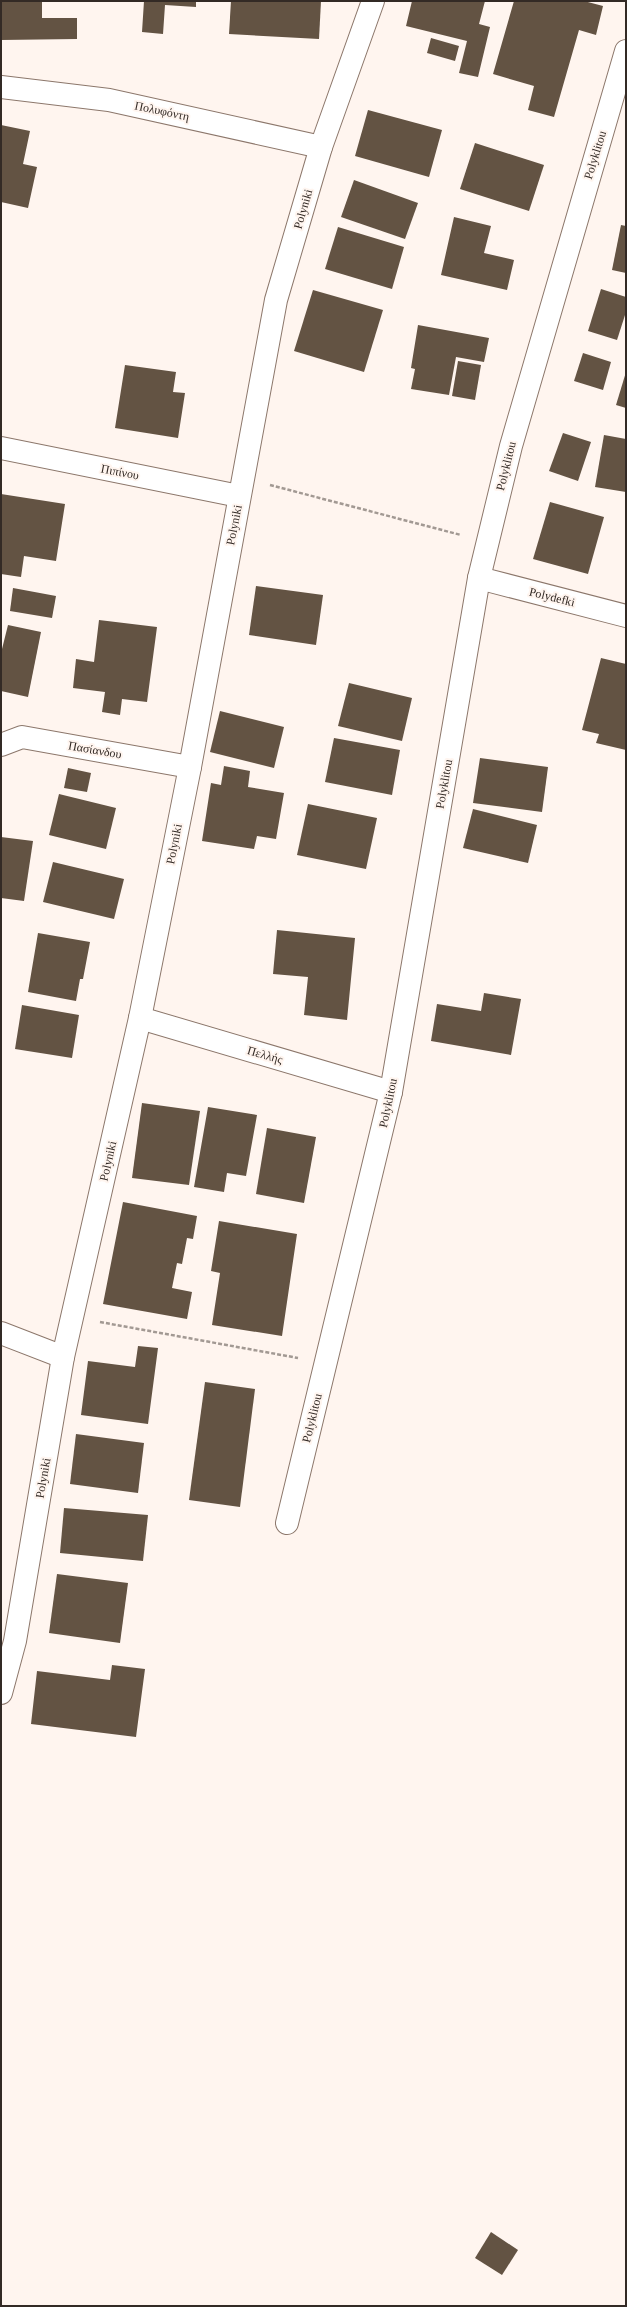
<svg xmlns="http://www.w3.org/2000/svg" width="627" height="2307" viewBox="0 0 627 2307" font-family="'Times New Roman',serif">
  <rect width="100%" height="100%" fill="#fff5ef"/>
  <!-- building -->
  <g fill="#635343">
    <path d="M1 1H42V18H77V39L1 40Z"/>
    <path d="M144 1H196V7L165 5 163 34 142 32Z"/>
    <path d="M231 1H321L319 39 229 34Z"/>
    <path d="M412 1H485L479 24 490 27 478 77 459 73 467 41 406 26Z"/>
    <path d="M514 1H584L603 6 596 35 579 30 554 117 528 110 534 86 493 74Z"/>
    <path d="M431 38 459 46 455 61 427 53Z"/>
    <path d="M368 110 442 130 429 177 355 156Z"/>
    <path d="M1 125 30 131 23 164 37 167 28 208 1 202Z"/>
    <path d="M475 143 544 165 529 211 460 189Z"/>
    <path d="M354 180 418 203 405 239 341 217Z"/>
    <path d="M454 217 491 226 484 253 514 260 507 290 441 275Z"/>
    <path d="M621 225 626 226V273L612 270Z"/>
    <path d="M338 227 404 247 392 289 325 269Z"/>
    <path d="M601 289 626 297V312L617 340 588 331Z"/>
    <path d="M313 290 383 310 364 372 294 351Z"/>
    <path d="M418 325 489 338 484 362 456 357 449 395 411 389 415 369 411 368Z"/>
    <path d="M583 353 611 362 603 390 574 381Z"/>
    <path d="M458 361 481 365 475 400 452 396Z"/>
    <path d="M125 365 176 372 173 392 185 393 178 438 115 428Z"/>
    <path d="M626 372V408L616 405Z"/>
    <path d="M563 433 591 442 578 481 549 471Z"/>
    <path d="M604 435 626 439V492L595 487Z"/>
    <path d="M1 494 65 504 56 561 24 556 21 577 1 574Z"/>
    <path d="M550 502 604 517 588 574 533 559Z"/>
    <path d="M256 586 323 595 316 645 249 635Z"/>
    <path d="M13 588 56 596 52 618 10 611Z"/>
    <path d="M99 620 157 627 147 702 122 699 120 715 102 712 105 692 73 688 76 659 94 662Z"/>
    <path d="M8 625 41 632 28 697 1 691V653Z"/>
    <path d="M601 658 626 664V750L596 743 599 734 582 730Z"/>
    <path d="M349 683 412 698 402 741 338 726Z"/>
    <path d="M220 711 284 727 274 768 210 752Z"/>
    <path d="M334 738 400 750 392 795 325 782Z"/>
    <path d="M480 758 548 767 542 812 473 803Z"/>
    <path d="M224 766 250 771 248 787 284 793 276 839 257 836 254 849 202 841 211 783 221 785Z"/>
    <path d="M68 768 91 773 87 792 64 788Z"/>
    <path d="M59 794 116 808 106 849 49 835Z"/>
    <path d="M308 804 377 818 366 869 297 855Z"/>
    <path d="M473 809 537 825 528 863 463 848Z"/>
    <path d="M1 837 33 841 24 901 1 898Z"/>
    <path d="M53 862 124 879 114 919 43 902Z"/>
    <path d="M277 930 355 938 347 1020 304 1015 308 977 273 974Z"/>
    <path d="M38 933 90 942 83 979H80L76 1001 28 992Z"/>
    <path d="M484 993 521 999 511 1055 431 1041 437 1004 481 1011Z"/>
    <path d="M22 1005 79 1015 72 1058 15 1049Z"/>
    <path d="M142 1103 200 1111 189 1185 132 1178Z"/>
    <path d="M208 1107 257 1115 246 1176 227 1173 224 1192 194 1187Z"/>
    <path d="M267 1128 316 1137 304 1203 256 1194Z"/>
    <path d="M123 1202 197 1216 193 1239 187 1238 182 1264 177 1263 172 1288 192 1292 187 1319 103 1304Z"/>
    <path d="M219 1221 297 1234 282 1336 212 1325 220 1273 211 1271Z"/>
    <path d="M138 1346 158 1348 148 1424 81 1415 88 1361 135 1367Z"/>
    <path d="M205 1382 255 1389 240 1507 189 1500Z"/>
    <path d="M76 1434 144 1443 138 1493 70 1484Z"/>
    <path d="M64 1508 148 1515 143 1561 60 1553Z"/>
    <path d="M57 1574 128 1583 120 1643 49 1633Z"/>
    <path d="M112 1665 145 1669 136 1737 31 1724 37 1671 110 1680Z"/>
    <path d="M491 2232 518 2250 502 2275 475 2258Z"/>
  </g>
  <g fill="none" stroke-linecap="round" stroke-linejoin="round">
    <defs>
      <g id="minor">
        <path d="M1 87 109 100 321 147"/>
        <path d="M1 448 239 496"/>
        <path d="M479 578 626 616"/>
        <path d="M1 745 22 737 190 767"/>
        <path d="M140 1018 391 1092"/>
        <path d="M1 1333 63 1357"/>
        <path d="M287 1523 391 1092 479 578 511 446 626 51"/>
        <path d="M1 1693 15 1641 63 1357 140 1018 190 767 276 300 321 147 373 1"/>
      </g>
    </defs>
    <!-- minor casing -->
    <use href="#minor" stroke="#8c776b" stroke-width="24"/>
    <!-- path -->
    <g stroke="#a29993" stroke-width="2.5" stroke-dasharray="4 2" stroke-linecap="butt">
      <path d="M270 485 461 535"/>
      <path d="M100 1322 298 1358"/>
    </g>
    <!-- minor -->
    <use href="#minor" stroke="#fff" stroke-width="22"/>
  </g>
  <g text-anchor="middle" stroke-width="4" stroke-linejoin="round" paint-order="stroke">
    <!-- street labels -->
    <g font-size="12" fill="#332a25" stroke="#fff5ef">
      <text transform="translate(162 111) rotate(12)" y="4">Πολυφόντη</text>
      <text transform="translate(595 155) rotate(-73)" y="4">Polyklitou</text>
      <text transform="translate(303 209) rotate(-74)" y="4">Polyniki</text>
      <text transform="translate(506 466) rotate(-76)" y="4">Polyklitou</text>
      <text transform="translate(120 472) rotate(11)" y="4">Πιπίνου</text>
      <text transform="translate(234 525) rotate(-79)" y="4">Polyniki</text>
      <text transform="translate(552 597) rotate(14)" y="4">Polydefki</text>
      <text transform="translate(95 750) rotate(10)" y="4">Πασίανδου</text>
      <text transform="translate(444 784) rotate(-80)" y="4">Polyklitou</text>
      <text transform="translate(174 844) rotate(-79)" y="4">Polyniki</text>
      <text transform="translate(265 1055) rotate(16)" y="4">Πελλής</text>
      <text transform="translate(388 1103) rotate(-78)" y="4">Polyklitou</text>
      <text transform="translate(108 1161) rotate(-77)" y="4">Polyniki</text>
      <text transform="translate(312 1418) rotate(-76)" y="4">Polyklitou</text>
      <text transform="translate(43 1478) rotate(-80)" y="4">Polyniki</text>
    </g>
  </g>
  <!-- border -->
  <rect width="627" height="2307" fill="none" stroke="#332a25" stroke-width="4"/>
</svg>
